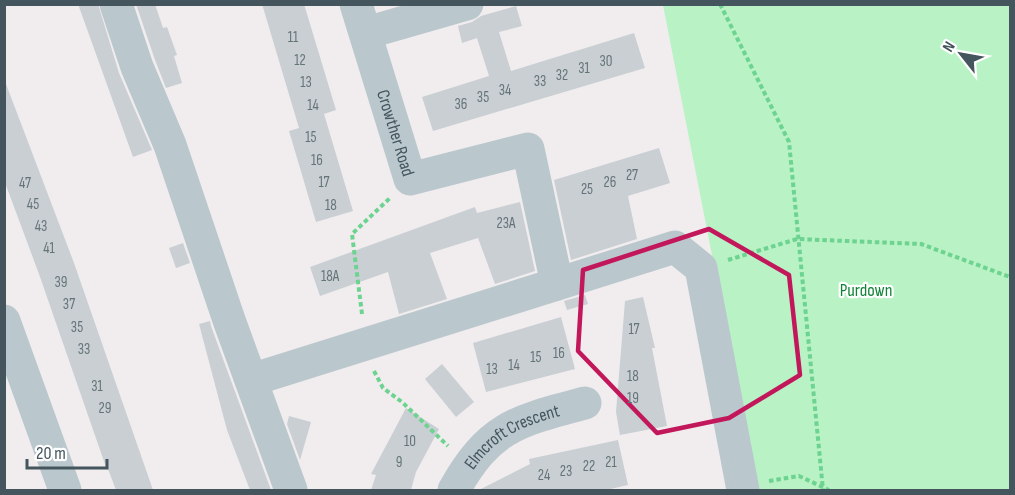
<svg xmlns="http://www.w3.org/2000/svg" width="1015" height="495" viewBox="0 0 1015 495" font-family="'Sofia Sans Condensed',sans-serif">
  <rect width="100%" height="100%" fill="#f1edee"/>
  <!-- green -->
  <path fill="#b8f2c5" d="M663 5H1010V490H758Z"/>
  <!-- building -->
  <g fill="#c9cfd3">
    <path d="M78 4H98L119 73 152 150 133 157Z"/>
    <path d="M136 4H155L163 28 167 27 177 55 174 56 182 83 166 88 155 60Z"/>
    <path d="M262 4H304L336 110 324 114 353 211 316 222 289 131 299 128Z"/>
    <path d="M516 6 522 26 499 32 511 71 634 33 645 68 433 131 422 97 489 76 477 38 462 43 458 26 472 22 481 16Z"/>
    <path d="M6 84 74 263 153 490H116L108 469 107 470 39 274 4 180V85Z"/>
    <path d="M659 148 670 183 628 196 637 239 571 260 554 180Z"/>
    <path d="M520 202 535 271 495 284 478 238 430 253 447 299 399 314 388 272 320 296 310 267 475 207 477 213Z"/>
    <path d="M183 243 190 263 176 268 169 248Z"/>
    <path d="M585 295 588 304 567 310 564 301Z"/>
    <path d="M643 297 655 348H652L667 426 620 435 616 412 625 301Z"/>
    <path d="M561 317 575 369 486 392 473 343Z"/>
    <path d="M210 321 211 326 271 490H250L227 430 199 324Z"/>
    <path d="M442 364 474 402 456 417 425 379Z"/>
    <path d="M406 408 439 429 416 472 411 490H371L376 475 371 474Z"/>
    <path d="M289 416 311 422 300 460 287 424Z"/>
    <path d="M618 440 628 485 606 490H479L530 464 529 459Z"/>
  </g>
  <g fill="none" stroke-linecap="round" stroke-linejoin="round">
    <!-- path -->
    <g stroke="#6dd390" stroke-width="4" stroke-dasharray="4.5 3" stroke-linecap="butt">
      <path d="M720 4 789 142 823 490"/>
      <path d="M728 260 797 239 921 244 1010 277"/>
      <path d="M362 314 352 234 390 198"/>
      <path d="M374 371 383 388 402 402 448 446"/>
      <path d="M769 481 799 476 829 490"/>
    </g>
    <!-- minor -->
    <g stroke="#bac8ce" stroke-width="33">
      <path d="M116 4 137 67 170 145 229 320 291 490"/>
      <path id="s1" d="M356 4 410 179 528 149 557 284"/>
      <path d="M366 33 467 4"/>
      <path d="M4 321 65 490"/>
      <path d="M251 380 675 247 701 268 743 490"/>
      <path id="s2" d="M454 490C490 426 517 421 585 403"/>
    </g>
  </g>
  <!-- marked area -->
  <path fill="none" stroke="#c2185b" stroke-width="4.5" stroke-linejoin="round" d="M709 229 789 275 800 375 729 418 657 433 578 351 583 270Z"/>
  <g text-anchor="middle" stroke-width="4.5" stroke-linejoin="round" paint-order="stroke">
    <!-- number labels -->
    <g font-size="15" fill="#65747a">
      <text x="293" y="42">11</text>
      <text x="300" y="65">12</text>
      <text x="606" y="66">30</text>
      <text x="584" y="73">31</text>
      <text x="562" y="80">32</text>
      <text x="540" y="86">33</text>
      <text x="306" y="87">13</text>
      <text x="505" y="95">34</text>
      <text x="483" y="102">35</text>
      <text x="461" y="109">36</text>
      <text x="313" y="110">14</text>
      <text x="311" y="142">15</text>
      <text x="317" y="165">16</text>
      <text x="632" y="180">27</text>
      <text x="324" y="187">17</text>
      <text x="610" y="187">26</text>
      <text x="25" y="188">47</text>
      <text x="587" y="194">25</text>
      <text x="33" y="209">45</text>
      <text x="331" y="210">18</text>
      <text x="506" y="228">23A</text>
      <text x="41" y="231">43</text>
      <text x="49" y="253">41</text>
      <text x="330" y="281">18A</text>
      <text x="61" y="287">39</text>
      <text x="69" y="309">37</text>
      <text x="77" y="332">35</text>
      <text x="634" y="334">17</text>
      <text x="84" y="354">33</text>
      <text x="559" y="358">16</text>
      <text x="536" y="362">15</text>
      <text x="514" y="370">14</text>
      <text x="492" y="374">13</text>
      <text x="633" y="381">18</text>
      <text x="97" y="391">31</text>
      <text x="633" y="403">19</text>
      <text x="105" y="413">29</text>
      <text x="410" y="446">10</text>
      <text x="399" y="467">9</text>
      <text x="611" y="467">21</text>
      <text x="589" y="471">22</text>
      <text x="566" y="476">23</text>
      <text x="544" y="480">24</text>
    </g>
    <!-- street labels -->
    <g font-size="18" fill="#44555d" stroke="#fff">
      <text dy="6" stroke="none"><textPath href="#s1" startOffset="135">Crowther Road</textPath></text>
      <text dy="6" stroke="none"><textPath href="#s2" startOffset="82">Elmcroft Crescent</textPath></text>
    </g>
    <!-- park labels -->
    <g font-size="18" fill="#0f8437" stroke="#fff">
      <text x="866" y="296">Purdown</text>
    </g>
  </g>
  <!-- border -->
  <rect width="1015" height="495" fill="none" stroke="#44555d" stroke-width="12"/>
  <!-- north arrow -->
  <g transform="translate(961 54) rotate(301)" stroke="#ffffff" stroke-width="4.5" paint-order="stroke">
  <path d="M0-4.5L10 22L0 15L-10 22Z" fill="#44555d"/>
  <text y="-9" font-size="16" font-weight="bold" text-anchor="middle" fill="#44555d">N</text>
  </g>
  <!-- scale -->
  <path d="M27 459v9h80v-9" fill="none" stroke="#44555d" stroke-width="3"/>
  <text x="36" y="459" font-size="18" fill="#44555d" stroke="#ffffff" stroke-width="4.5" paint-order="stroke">20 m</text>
</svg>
